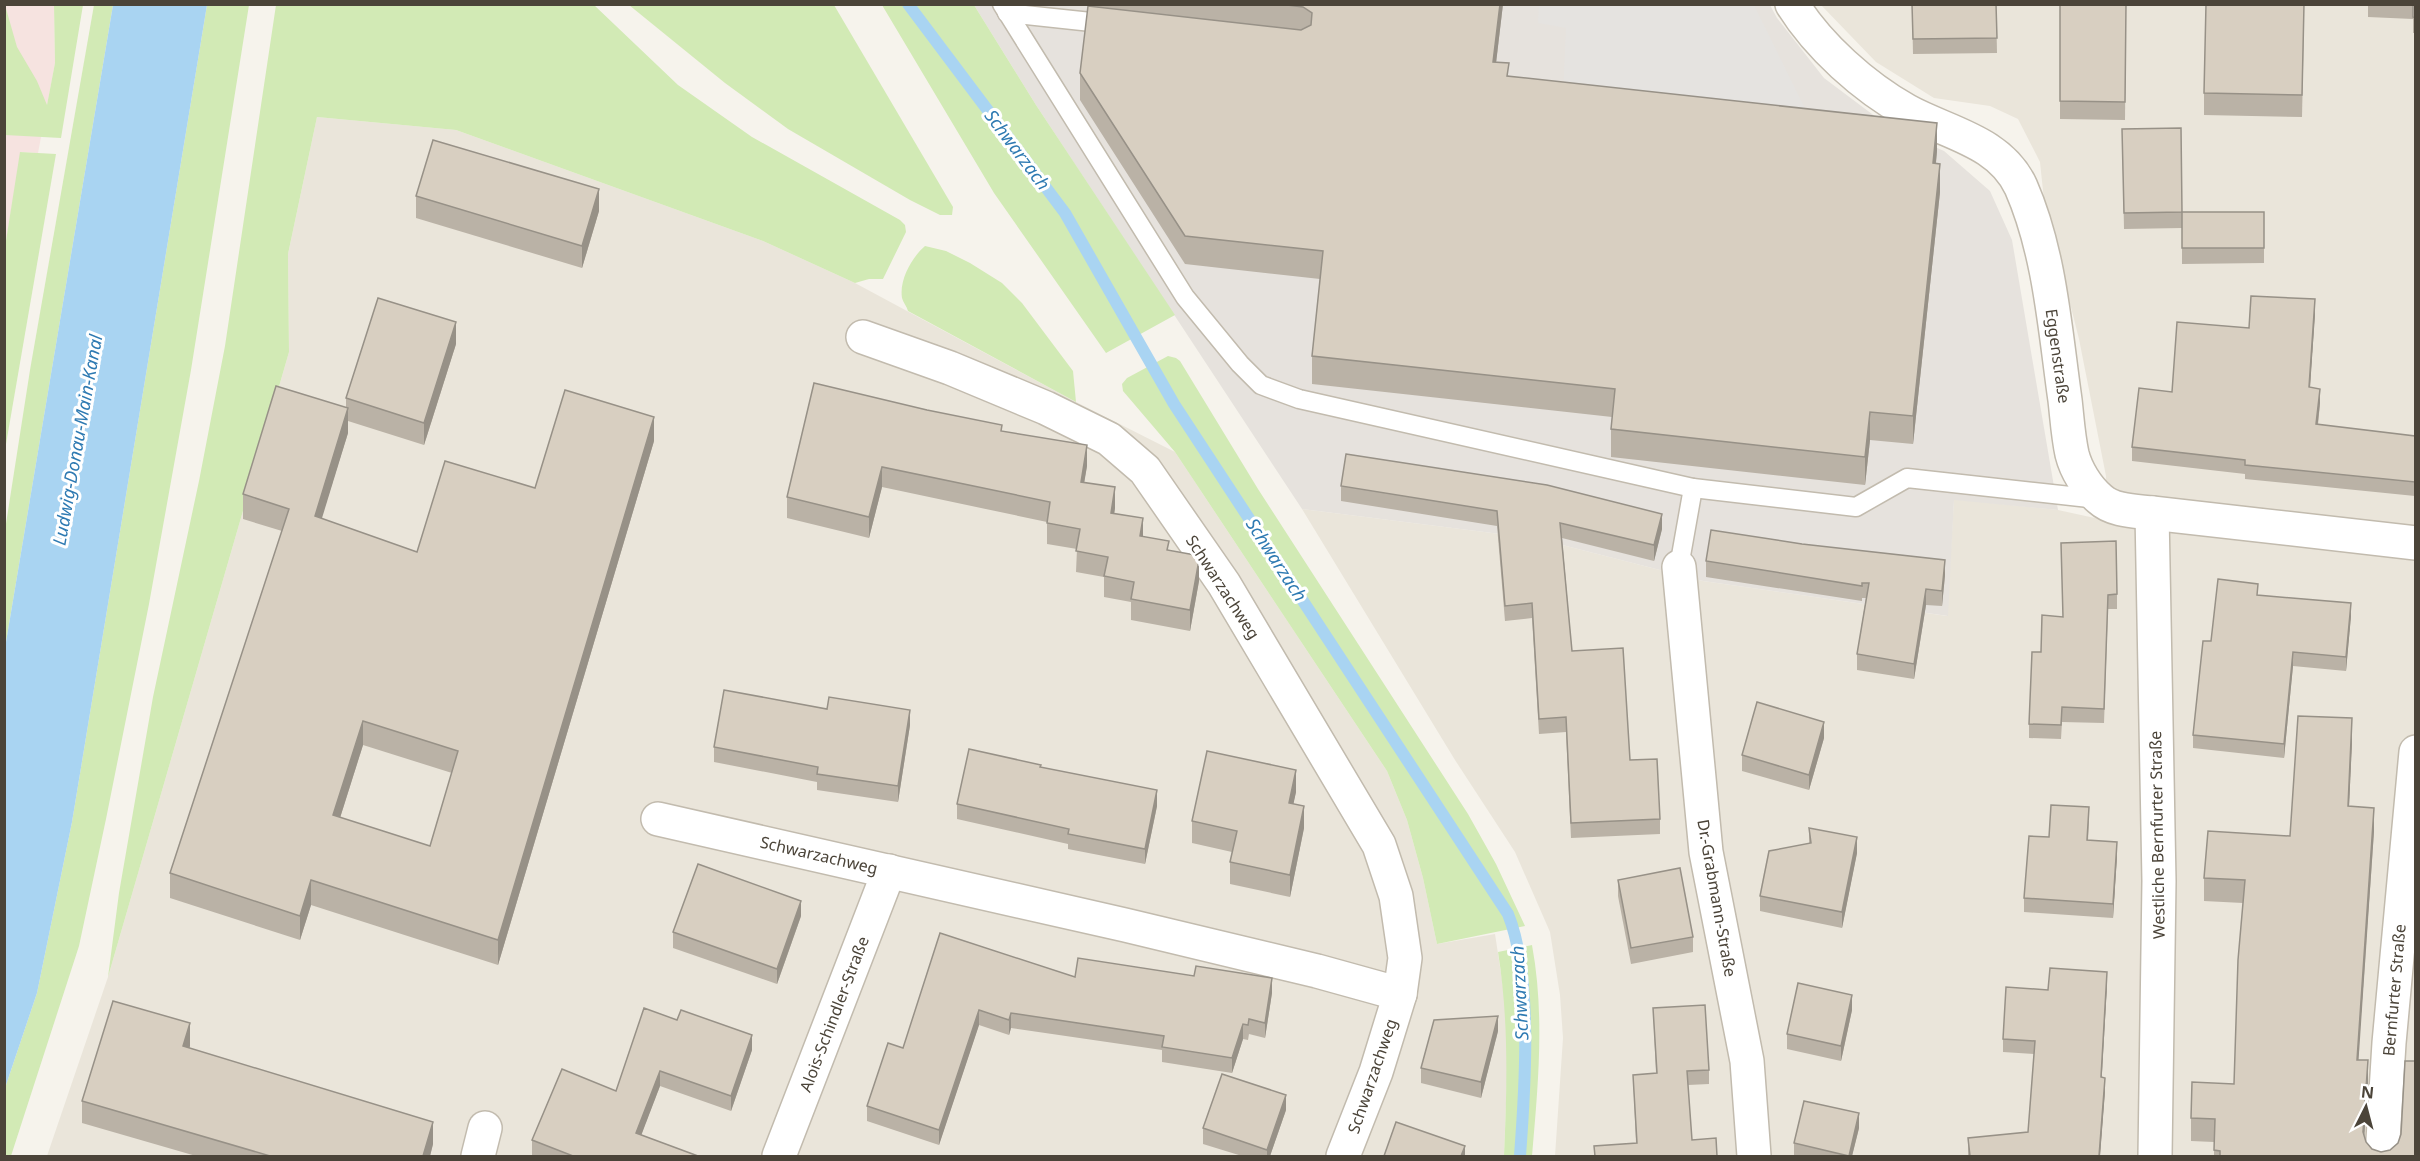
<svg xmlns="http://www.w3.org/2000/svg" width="2420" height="1161" viewBox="0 0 2420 1161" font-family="'Noto Sans',sans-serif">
  <rect width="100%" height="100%" fill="#f6f3ec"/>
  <!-- residential -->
  <g fill="#eae5da">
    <path d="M1821 5H2415V1156H1555L1563 1038 1560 995 1550 932 1515 852 1455 760 1302 509 1539 539 1703 581 1947 616 1954 499 2058 510 2104 520 2106 476 2079 339 2044 200 2040 162 2018 119 1990 106 1934 98 1876 62Z"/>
    <path d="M317 117 456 130 763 241 855 283 1076 402 1175 452 1387 771 1407 820 1423 878 1437 944 1495 934 1504 993 1508 1052 1504 1156H47L108 977 289 352 288 254Z"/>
  </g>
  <!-- industrial -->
  <path fill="#e6e2dd" d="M974 5H1770L1777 18 1824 78 1888 126 1944 151 1990 191 2012 240 2058 510 1954 500 1948 616 1703 581 1539 539 1302 509 1036 105Z"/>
  <!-- medical -->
  <path fill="#f6e3e0" d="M5 5H54L55 63 38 153 21 152 5 247Z"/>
  <!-- green -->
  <g fill="#d2eab5">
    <path d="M5 5 17 47 37 81 47 105 55 63 54 5H83L61 138 5 135Z"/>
    <path d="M94 5H113L5 648V530L30 370Z"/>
    <path d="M207 5H249L191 370 149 604 106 819 79 946 11 1156H5V1088L37 993 72 822Z"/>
    <path d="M276 5H594L678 85 752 137 900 220 905 225 906 232 883 279H869L855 283 763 241 456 130 317 117 288 254 289 352 108 977 119 893 153 697 199 481 225 346Z"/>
    <path d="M629 5H834L953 207 952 215H940L910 200 788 129 725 83Z"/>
    <path d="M882 5H974L1036 105 1175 315 1106 353 994 193Z"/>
    <path d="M20 152 56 154 5 450V247Z"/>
    <path d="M925 246 946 251 970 263 1002 283 1022 303 1073 371 1076 402 908 311C907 307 903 302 902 298 899 280 912 257 925 246Z"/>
    <path d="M1168 356 1176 358 1180 361 1258 489 1468 814 1496 864 1525 926 1437 944 1423 878 1407 820 1387 771 1175 452 1123 391 1122 384 1127 378Z"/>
    <path d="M1532 945C1545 1015 1538 1086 1532 1156H1504C1507 1088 1509 1021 1498 952Z"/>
  </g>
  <!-- parking -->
  <path fill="#e5e3e0" d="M1539 5H1754L1814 127 1563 97 1566 28 1538 23Z"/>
  <!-- water -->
  <path fill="#a9d4f2" d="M113 5H207L72 822 37 993 5 1088V648Z"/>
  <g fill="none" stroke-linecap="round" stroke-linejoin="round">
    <!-- stream -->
    <path stroke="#a9d4f2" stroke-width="12" d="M908 4 1065 213 1174 404 1508 914C1533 976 1525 1089 1520 1156"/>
    <defs>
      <g id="service">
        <path d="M1002 4 1185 297 1240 364 1261 385 1299 399 1693 488 1856 507 1907 478 2098 499"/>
        <path d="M1007 13 1110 24"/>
        <path d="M1679 567 1693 488"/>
      </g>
      <g id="minor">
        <path d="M1792 4C1818 46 1864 87 1907 111 1947 133 2000 141 2021 187 2050 253 2055 330 2065 400 2067 417 2068 436 2072 454 2076 470 2087 488 2100 499 2113 511 2135 511 2152 513L2416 543"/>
        <path d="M863 337 950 368 1046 408 1109 439 1145 470 1224 584 1379 845 1396 896 1405 958 1400 994 1376 1072 1343 1156"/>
        <path d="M2152 513 2159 881 2155 1156"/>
        <path d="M1679 567 1706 852 1747 1061 1754 1156"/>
        <path d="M658 819 1125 925 1317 971 1400 994"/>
        <path d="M478 1156 485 1128"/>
        <path d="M779 1156 889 871"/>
        <path d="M2382 1156 2389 1043 2416 752"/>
      </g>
    </defs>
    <!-- service casing -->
    <use href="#service" stroke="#c2bbae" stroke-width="21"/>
    <!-- minor casing -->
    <use href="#minor" stroke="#c2bbae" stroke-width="36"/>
    <!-- service -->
    <use href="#service" stroke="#fff" stroke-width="18"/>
    <!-- minor -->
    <use href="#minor" stroke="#fff" stroke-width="33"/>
  </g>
  <!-- wall -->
  <g fill="#bab2a6" fill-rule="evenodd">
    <path d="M1090 4H1503L1496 62 1509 76 1937 151 1936 163 1940 192 1913 444 1870 440 1865 485 1611 457V429L1612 417 1312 384V356L1320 279 1185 264 1080 100V73Z"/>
    <path d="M1912 4H1996L1997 53 1913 54Z"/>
    <path d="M2060 4H2126L2125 120 2060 119Z"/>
    <path d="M2368 4H2415V33H2413V19L2368 17Z"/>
    <path d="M2304 24 2302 117 2204 115V93Z"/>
    <path d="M2122 129 2182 212H2264V263L2182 264V228L2124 229Z"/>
    <path d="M416 196 599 211 582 268 416 218Z"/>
    <path d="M2315 314 2310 387 2320 403 2318 425 2415 436V496L2245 479V474L2132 461V447L2172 392 2249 328Z"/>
    <path d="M456 344 424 445 348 421V433L321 519 417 552 535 488 654 441 498 965 311 905 300 940 170 898V873L282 531 243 519V494L346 407V398ZM363 745 452 773 430 846 340 818Z"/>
    <path d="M814 383 1002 431 1087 466 1084 482 1115 508 1114 514 1143 537 1169 550 1199 581 1190 631 1131 620V602L1104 597V577L1076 572 1077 549 1047 544V522L882 487 869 538 787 518V497Z"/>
    <path d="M1341 486 1662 529 1654 561 1562 538 1572 651 1630 760 1660 819V834L1571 838 1566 732 1539 734 1532 618 1505 621 1497 526 1341 501Z"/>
    <path d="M2061 543 2117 594V609H2108L2104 723 2062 722 2061 739 2029 738V724L2041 652 2063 616Z"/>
    <path d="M1706 561 1945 575 1942 606 1926 605 1914 679 1857 670V654L1866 598H1862V601L1706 577Z"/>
    <path d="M2258 595 2351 616 2346 671 2293 666 2284 758 2193 748V735L2211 641Z"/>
    <path d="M910 725 898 802 817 790V782L714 762V747Z"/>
    <path d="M1824 738 1809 790 1742 771V755Z"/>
    <path d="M2352 742 2349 806 2374 831 2358 1060 2368 1083 2364 1137 2366 1142 2372 1149 2381 1152 2415 1156H2214V1142L2191 1141V1118L2234 1084 2243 903 2204 901V878L2290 836Z"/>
    <path d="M1041 767 1157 806 1145 864 1068 849V844L957 819V804Z"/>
    <path d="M1296 792 1293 804 1304 828 1290 897 1230 884V862L1232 852 1192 843V821Z"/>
    <path d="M2089 821 2088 841 2117 856 2113 918 2024 912V898L2049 837Z"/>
    <path d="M1809 828 1857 853 1842 928 1760 911V896L1809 844Z"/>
    <path d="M1618 880 1693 937V952L1631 964 1618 896Z"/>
    <path d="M801 916 777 984 673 948V932Z"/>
    <path d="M940 933 1075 977 1272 993 1265 1038 1249 1034 1248 1040 1243 1039 1232 1073 1162 1062V1050L1011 1028 1009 1035 979 1025 939 1145 867 1121V1106L903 1048Z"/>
    <path d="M2107 985 2101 1077 2105 1091 2100 1156H1968V1138L2028 1132 2034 1054 2003 1052V1039L2048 990Z"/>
    <path d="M1653 1008 1709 1070V1084L1688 1085 1692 1140 1717 1156H1594V1146L1636 1143 1633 1075 1656 1073Z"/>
    <path d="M1852 1010 1841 1061 1787 1049V1034Z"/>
    <path d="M677 1020 752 1050 731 1111 660 1086 641 1135 698 1156H536L532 1155V1140L616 1091Z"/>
    <path d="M1498 1031 1481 1098 1421 1083V1068Z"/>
    <path d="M190 1046 189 1048 433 1144 430 1156H196L82 1123V1101Z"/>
    <path d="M1286 1110 1270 1156H1242L1203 1144V1128Z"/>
    <path d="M1859 1128 1852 1156H1794V1143Z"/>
  </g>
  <!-- shaded-wall -->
  <g fill="#979187">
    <path d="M1500 4H1503L1493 89V62Z"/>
    <path d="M1937 123V151L1933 191V163Z"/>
    <path d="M1940 164V192L1913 444V416Z"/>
    <path d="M599 189V211L582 268V246Z"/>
    <path d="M2315 299V314L2309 402V387Z"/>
    <path d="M456 322V344L424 445V423Z"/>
    <path d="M2320 389V403L2316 439V424Z"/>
    <path d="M348 408V433L315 541V516Z"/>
    <path d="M1870 412V440L1865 485V457Z"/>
    <path d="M654 417V441L498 965V940Z"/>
    <path d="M1087 445V466L1081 502V482Z"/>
    <path d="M882 467V487L869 538V517Z"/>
    <path d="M1115 487V508L1111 534V513Z"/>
    <path d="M1662 514V529L1654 561V545Z"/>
    <path d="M1143 518V539L1140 536Z"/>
    <path d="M1199 560V581L1190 631V610Z"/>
    <path d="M1945 560V575L1942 606V591Z"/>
    <path d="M1926 589V605L1914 679V664Z"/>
    <path d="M2351 603V616L2346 671V657Z"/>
    <path d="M2293 652V666L2284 758V744Z"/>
    <path d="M910 710V725L898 802V786Z"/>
    <path d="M2352 718V742L2348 829V806Z"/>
    <path d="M363 721V745L333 840V815Z"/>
    <path d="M1824 722V738L1809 790V775Z"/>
    <path d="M1296 770V792L1289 825V803Z"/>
    <path d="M1157 790V806L1145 864V849Z"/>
    <path d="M1304 806V828L1290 897V875Z"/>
    <path d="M2374 808V831L2357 1083V1060Z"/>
    <path d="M1857 837V853L1842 928V912Z"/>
    <path d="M2117 842V856L2113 918V904Z"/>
    <path d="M311 880V905L300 940V916Z"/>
    <path d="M801 901V916L777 984V969Z"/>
    <path d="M2107 972V985L2101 1091V1077Z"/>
    <path d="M1272 978V993L1265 1038V1023Z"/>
    <path d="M1852 995V1010L1841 1061V1046Z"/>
    <path d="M979 1010V1025L939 1145V1130Z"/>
    <path d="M1011 1013V1028L1009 1035V1020Z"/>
    <path d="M1498 1016V1031L1481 1098V1082Z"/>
    <path d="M190 1023V1046L183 1068V1046Z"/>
    <path d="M1243 1024V1039L1232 1073V1058Z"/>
    <path d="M752 1035V1050L731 1111V1096Z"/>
    <path d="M2368 1060V1083L2363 1155V1132Z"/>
    <path d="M660 1071V1086L636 1149V1133Z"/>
    <path d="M2105 1078V1091L2100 1156H2099Z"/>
    <path d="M1286 1095V1110L1270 1156H1267V1150Z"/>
    <path d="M1859 1113V1128L1852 1156H1849Z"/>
    <path d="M433 1122V1144L430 1156H423Z"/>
    <path d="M1465 1146V1156H1461Z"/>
  </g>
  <!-- building -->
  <g fill="#d8cfc1" stroke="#979187" stroke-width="1.5" fill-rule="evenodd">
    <path d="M1279 4H1500L1493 62 1509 63 1507 76 1937 123 1933 163 1940 164 1913 416 1870 412 1865 457 1611 429 1615 389 1312 356 1323 251 1185 236 1080 73 1088 6 1301 30 1311 25 1312 13 1303 7Z"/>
    <path d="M1912 4H1996L1997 38 1913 39Z"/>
    <path d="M2060 4H2126L2125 102 2060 101Z"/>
    <path d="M2206 4H2304L2302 95 2204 93Z"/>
    <path d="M2413 4H2415V18L2413 17Z"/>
    <path d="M2181 128 2182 212 2124 213 2122 129Z"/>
    <path d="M433 140 599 189 582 246 416 196Z"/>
    <rect x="2182" y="212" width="82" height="36"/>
    <path d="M2251 296 2315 299 2309 387 2320 389 2316 424 2415 436V482L2245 465V460L2132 447 2139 388 2172 392 2177 322 2249 328Z"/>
    <path d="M378 298 456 322 424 423 346 398Z"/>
    <path d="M814 383 927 410 1002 425 1001 431 1087 445 1081 482 1115 487 1111 513 1143 518 1140 536 1169 541 1167 550 1195 555 1199 560 1190 610 1131 599 1134 582 1104 576 1108 557 1076 551 1080 529 1047 523 1050 502 882 467 869 517 787 497Z"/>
    <path d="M276 386 348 408 315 516 417 552 445 461 535 488 565 390 654 417 498 940 311 880 300 916 170 873 289 509 243 494ZM363 721 458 751 430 846 333 815Z"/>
    <path d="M1346 454 1547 485 1662 514 1654 545 1560 523 1572 651 1623 648 1630 760 1657 759 1660 819 1571 823 1566 717 1539 719 1532 603 1505 606 1497 511 1341 486Z"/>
    <path d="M1711 530 1802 544 1945 560 1942 591 1926 589 1914 664 1857 654 1869 583H1862V586L1706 561Z"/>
    <path d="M2116 541 2117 594 2108 595 2104 709 2062 707 2061 725 2029 724 2032 652H2041L2042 615 2063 617 2061 543Z"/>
    <path d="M2218 579 2258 584 2257 595 2351 603 2346 657 2293 652 2284 744 2193 735 2203 641H2211Z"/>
    <path d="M724 690 827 709 829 697 910 710 898 786 817 774 818 767 714 747Z"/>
    <path d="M1757 702 1824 722 1809 775 1742 755Z"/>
    <path d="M2298 716 2352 718 2348 806 2374 808 2357 1060H2368L2363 1132 2366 1142 2372 1149 2381 1152 2390 1150 2398 1143 2401 1134 2405 1061H2415V1156H2220V1151L2214 1150 2215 1119 2191 1118 2192 1082 2234 1084 2238 960 2245 880 2204 878 2208 831 2290 836Z"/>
    <path d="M969 749 1041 765 1040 767 1157 790 1145 849 1068 834 1069 829 957 804Z"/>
    <path d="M1207 751 1296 770 1289 803 1304 806 1290 875 1230 862 1237 831 1192 821Z"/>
    <path d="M2051 805 2089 807 2087 840 2117 842 2113 904 2024 898 2029 836 2049 837Z"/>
    <path d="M1809 828 1857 837 1842 912 1760 896 1769 851 1811 843Z"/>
    <path d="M698 864 801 901 777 969 673 932Z"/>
    <path d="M1680 868 1693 937 1631 948 1618 880Z"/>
    <path d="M940 933 1075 977 1078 958 1194 976 1196 966 1272 978 1265 1023 1249 1019 1248 1025 1243 1024 1232 1058 1162 1047 1164 1036 1011 1013 1009 1020 979 1010 939 1130 867 1106 888 1043 903 1048Z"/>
    <path d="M2050 968 2107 972 2101 1077 2105 1078 2099 1156H1970L1968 1138 2028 1132 2035 1041 2003 1039 2006 987 2048 990Z"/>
    <path d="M1798 983 1852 995 1841 1046 1787 1034Z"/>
    <path d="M113 1001 190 1023 183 1046 433 1122 423 1156H270L82 1101Z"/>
    <path d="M1705 1005 1709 1070 1687 1071 1692 1140 1716 1138 1717 1156H1595L1594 1146 1637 1143 1633 1075 1657 1073 1653 1008Z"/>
    <path d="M644 1008 677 1020 681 1010 752 1035 731 1096 660 1071 636 1133 698 1156H573L532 1140 562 1069 616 1091Z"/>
    <path d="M1498 1016 1481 1082 1421 1068 1434 1020Z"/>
    <path d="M1222 1074 1286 1095 1267 1150 1203 1128Z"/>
    <path d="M1804 1101 1859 1113 1849 1156 1794 1143Z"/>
    <path d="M1396 1122 1465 1146 1461 1156H1384Z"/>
  </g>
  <g text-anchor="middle" stroke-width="6" stroke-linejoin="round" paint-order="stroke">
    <!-- street labels -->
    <g font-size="16" fill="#4b4439" stroke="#fff">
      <text transform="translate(2058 356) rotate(82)" y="6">Eggenstraße</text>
      <text transform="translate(1223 587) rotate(57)" y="6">Schwarzachweg</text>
      <text transform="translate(2157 835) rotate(-91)" y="6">Westliche Bernfurter Straße</text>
      <text transform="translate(819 855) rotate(13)" y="6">Schwarzachweg</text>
      <text transform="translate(1717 898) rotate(80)" y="6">Dr.-Grabmann-Straße</text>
      <text transform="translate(2394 990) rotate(-85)" y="6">Bernfurter Straße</text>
      <text transform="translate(834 1014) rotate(-69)" y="6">Alois-Schindler-Straße</text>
      <text transform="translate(1372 1076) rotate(-71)" y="6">Schwarzachweg</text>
    </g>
    <!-- water labels -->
    <g font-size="18" font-style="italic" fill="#2e7ab2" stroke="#fff">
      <text transform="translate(1017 150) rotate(53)" y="6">Schwarzach</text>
      <text transform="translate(78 440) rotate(-80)" y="6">Ludwig-Donau-Main-Kanal</text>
      <text transform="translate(1276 560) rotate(57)" y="6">Schwarzach</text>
      <text transform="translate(1520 993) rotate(-93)" y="6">Schwarzach</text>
    </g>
  </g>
  <!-- border -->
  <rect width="2420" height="1161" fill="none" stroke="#4b4439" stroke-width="12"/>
  <!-- north arrow -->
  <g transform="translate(2366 1107) rotate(6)" stroke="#ffffff" stroke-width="4.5" paint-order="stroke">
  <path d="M0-4.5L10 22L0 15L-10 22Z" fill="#4b4439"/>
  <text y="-9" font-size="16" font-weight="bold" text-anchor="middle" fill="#4b4439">N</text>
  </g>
</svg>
